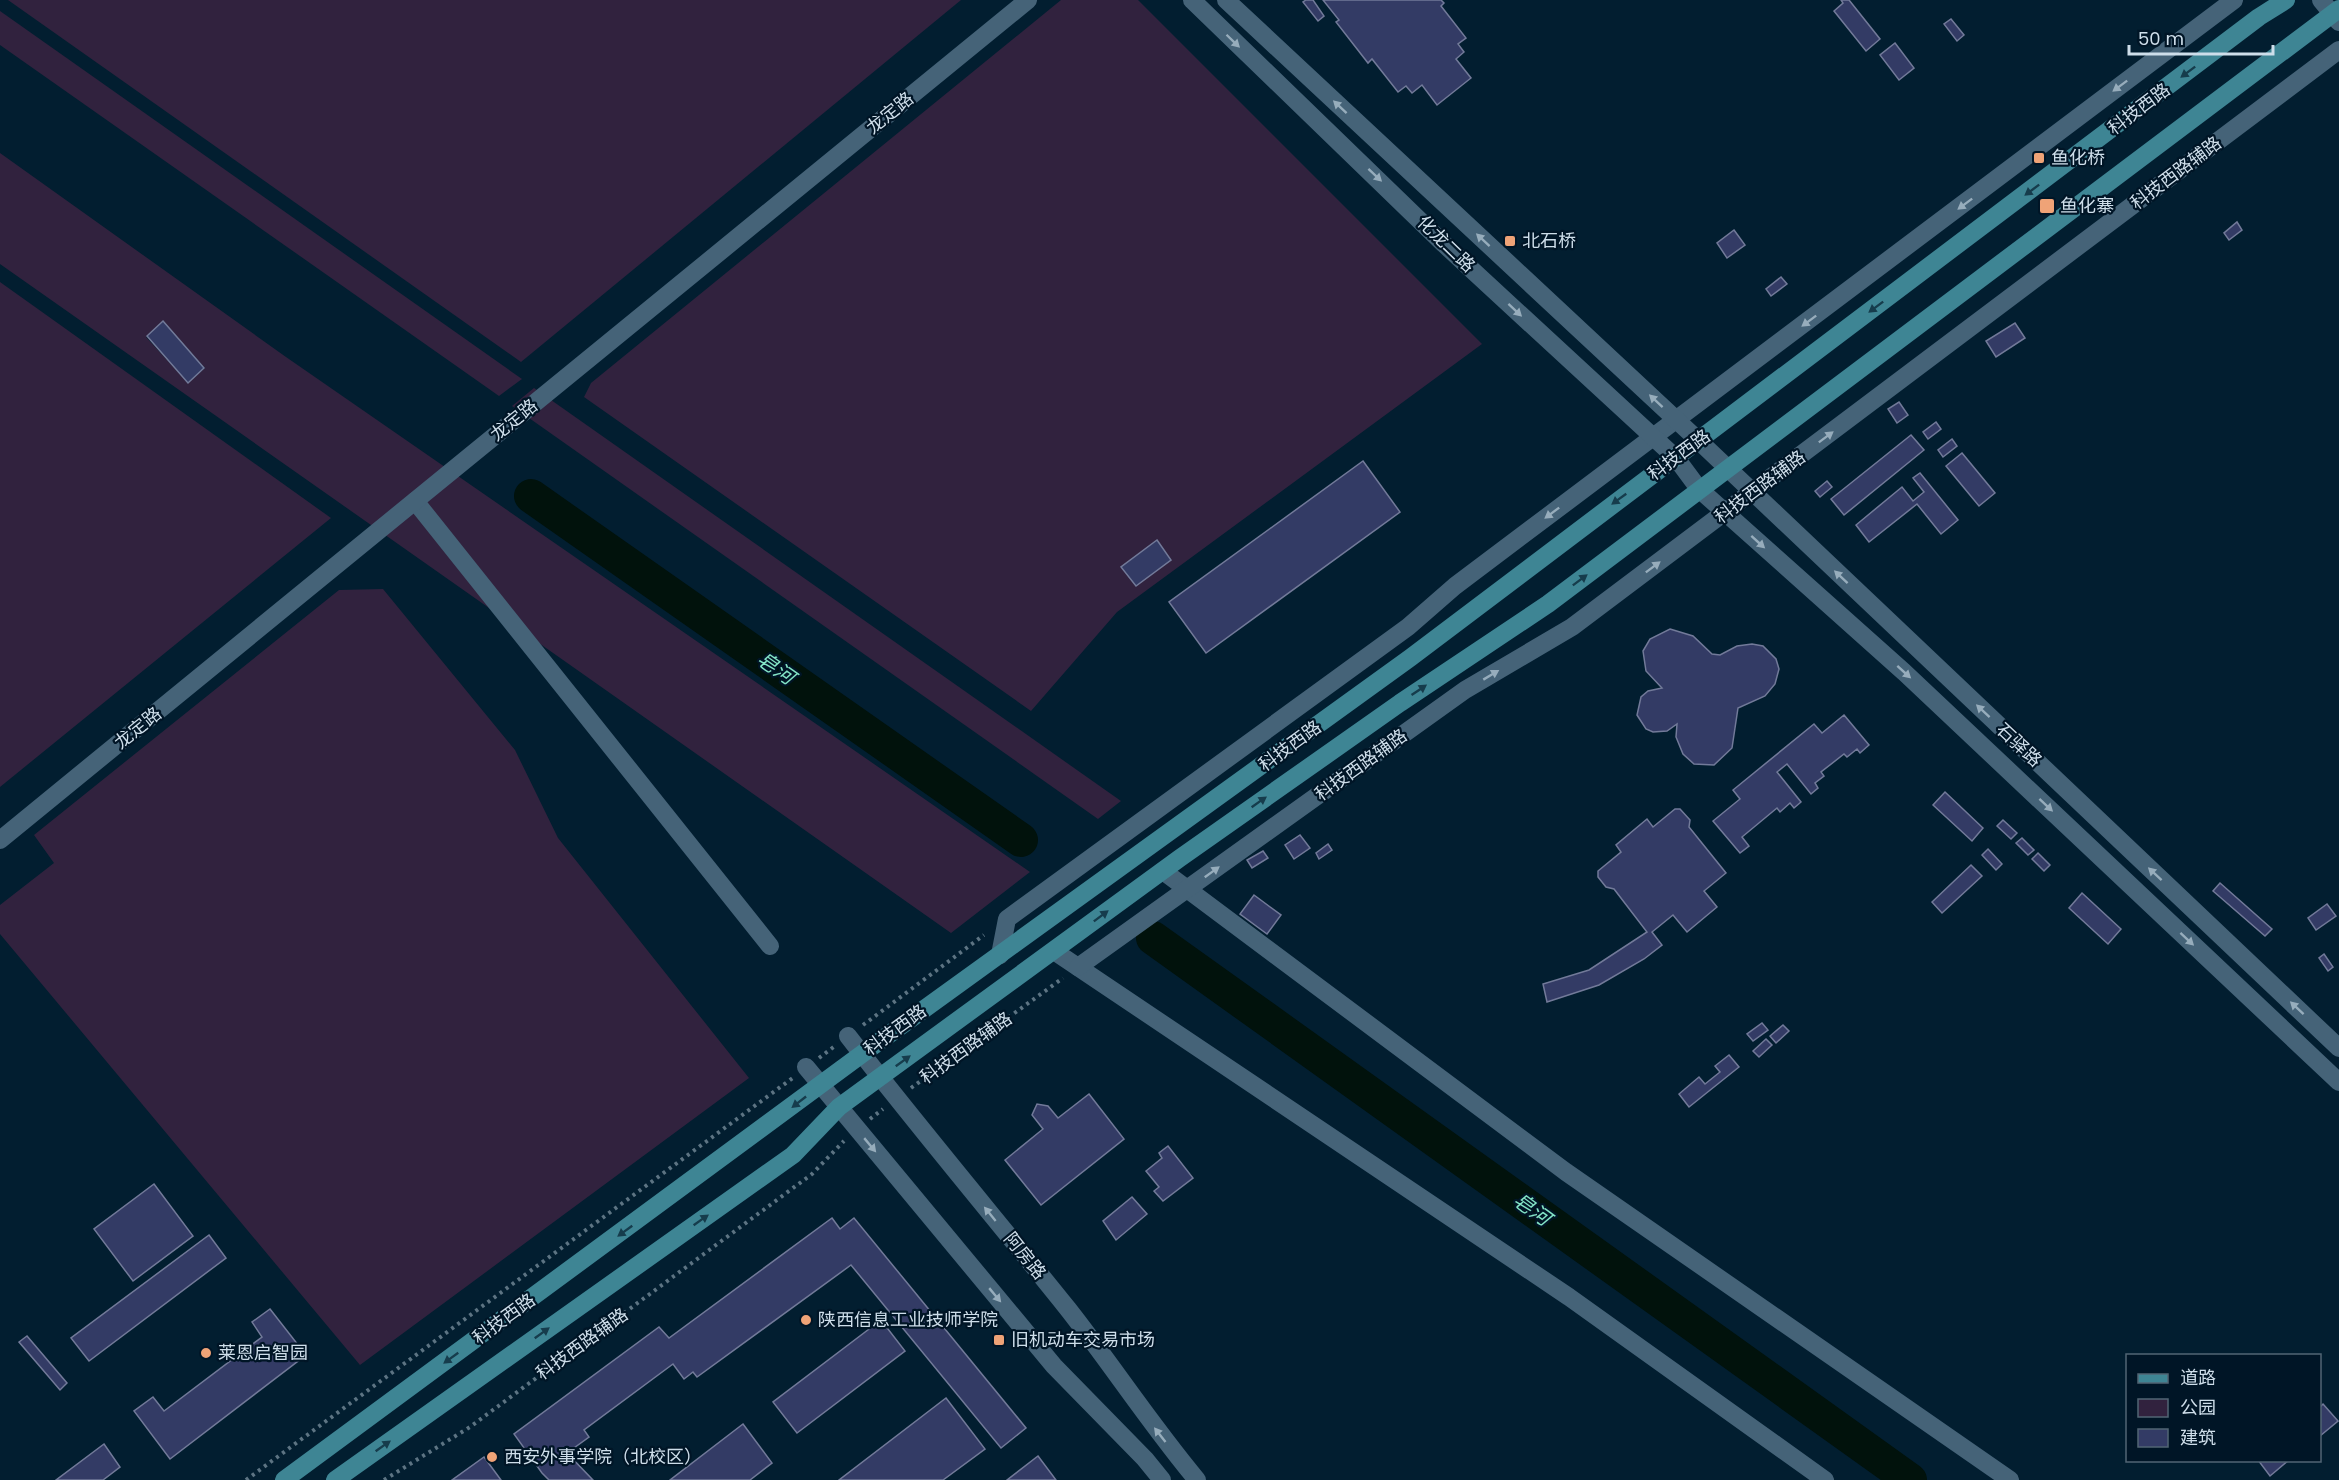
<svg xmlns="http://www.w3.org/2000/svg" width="2339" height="1480" viewBox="0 0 2339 1480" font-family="Poppins,'Noto Sans SC',sans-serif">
  <rect width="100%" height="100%" fill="#021e30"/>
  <!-- green -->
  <g fill="#31223e" fill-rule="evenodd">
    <path d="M8 0H961L521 362Z"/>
    <path d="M1061 0H1138L1482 344 1117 612 1031 711 584 397 591 383Z"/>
    <path d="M0 11 522 379 499 396 0 45Z"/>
    <path d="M0 153 286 357 1030 872 951 933 0 264ZM163 321 205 368 188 383 146 337Z"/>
    <path d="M0 282 331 518 0 787Z"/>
    <path d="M534 388 1121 801 1098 819 512 406Z"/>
    <path d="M383 589 515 750 558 838 749 1078 360 1365 0 934V905L54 863 34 835 339 590Z"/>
  </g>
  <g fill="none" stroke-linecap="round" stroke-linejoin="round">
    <!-- river -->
    <g stroke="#01120c" stroke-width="34">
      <path d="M531 496 1021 840"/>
      <path d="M1153 938 1910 1480"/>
    </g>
  </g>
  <!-- building -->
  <g fill="#333b65" stroke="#727a99" stroke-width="1.5">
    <path d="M1306 0H1313L1324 16 1318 21 1303 2Z"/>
    <path d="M1323 0H1441L1444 3 1441 6 1466 38 1458 44 1464 52 1456 59 1471 78 1437 105 1422 85 1412 93 1406 86 1398 92 1372 59 1368 63 1336 22 1339 20Z"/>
    <path d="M1841 0H1849L1880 39 1866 51 1834 11 1843 3Z"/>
    <path d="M1951 19 1964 35 1957 41 1944 24Z"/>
    <path d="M1895 43 1914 68 1899 80 1880 55Z"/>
    <path d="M2237 222 2242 230 2229 240 2224 233Z"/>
    <path d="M1734 230 1745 245 1727 258 1717 243Z"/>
    <path d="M1781 277 1787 284 1771 296 1766 289Z"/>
    <path d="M163 321 204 368 188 383 147 336Z"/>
    <path d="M2015 323 2025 338 1996 357 1986 341Z"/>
    <path d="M1899 402 1908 415 1897 423 1888 409Z"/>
    <path d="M1936 422 1941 429 1928 439 1923 432Z"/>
    <path d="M1911 435 1924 450 1844 515 1831 499Z"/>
    <path d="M1952 439 1957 446 1943 457 1938 450Z"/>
    <path d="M1962 453 1995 493 1979 506 1946 466Z"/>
    <path d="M1363 461 1400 512 1206 653 1169 602Z"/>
    <path d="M1920 473 1958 520 1941 534 1917 504 1869 542 1856 525 1902 487 1913 501 1924 492 1913 478Z"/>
    <path d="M1827 481 1832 487 1820 497 1815 491Z"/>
    <path d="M1157 540 1171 560 1136 586 1121 567Z"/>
    <path d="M1670 629 1693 636 1712 654 1720 655 1737 646 1752 644 1763 646 1776 659 1779 669 1775 684 1765 696 1738 708 1732 748 1714 765 1694 764 1683 754 1676 737 1677 724 1667 731 1653 732 1646 729 1637 715 1641 697 1648 691 1662 688 1646 671 1643 651 1650 639Z"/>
    <path d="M1844 715 1869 745 1860 753 1857 749 1847 757 1844 754 1821 772 1824 776 1815 783 1818 788 1811 794 1787 764 1777 772 1801 802 1794 808 1790 803 1780 812 1777 808 1742 837 1749 846 1740 853 1713 821 1740 799 1733 790 1814 724 1822 733Z"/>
    <path d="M1945 792 1983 828 1972 841 1933 805Z"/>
    <path d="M1675 809H1680L1690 820 1689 827 1726 873 1704 891 1717 907 1687 932 1673 915 1652 932 1662 945 1644 959 1599 985 1547 1002 1543 984 1589 970 1647 932 1614 889 1606 887 1598 877V871L1621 852 1616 845 1647 819 1653 827Z"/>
    <path d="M2003 820 2017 833 2011 839 1997 826Z"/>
    <path d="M1300 835 1310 848 1294 859 1285 845Z"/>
    <path d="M2022 838 2034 850 2028 855 2016 843Z"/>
    <path d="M1328 844 1332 850 1319 859 1316 853Z"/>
    <path d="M1988 849 2002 864 1996 870 1982 855Z"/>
    <path d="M1263 851 1268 858 1252 868 1247 860Z"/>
    <path d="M2038 853 2050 865 2044 871 2032 859Z"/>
    <path d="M1971 865 1982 876 1942 913 1932 902Z"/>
    <path d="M2220 883 2272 929 2265 936 2213 891Z"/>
    <path d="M2082 893 2121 929 2108 944 2069 908Z"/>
    <path d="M1254 895 1281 915 1267 934 1240 914Z"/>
    <path d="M2327 904 2336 916 2316 930 2308 918Z"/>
    <path d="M2324 954 2333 967 2328 971 2319 958Z"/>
    <path d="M1762 1023 1768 1030 1753 1041 1747 1034Z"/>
    <path d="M1783 1025 1789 1031 1776 1043 1770 1036Z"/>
    <path d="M1766 1039 1772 1045 1759 1057 1753 1051Z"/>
    <path d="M1729 1055 1739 1067 1689 1107 1679 1094 1699 1077 1705 1084 1720 1072 1715 1066Z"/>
    <path d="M1089 1094 1124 1139 1041 1205 1005 1160 1043 1129 1032 1115 1037 1104 1048 1106 1058 1118Z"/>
    <path d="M1168 1146 1193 1178 1163 1201 1154 1191 1159 1187 1146 1171 1162 1158 1159 1153Z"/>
    <path d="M154 1184 193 1236 133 1281 94 1229Z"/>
    <path d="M1132 1197 1147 1214 1116 1240 1103 1221Z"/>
    <path d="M832 1218 840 1229 854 1218 1026 1428 1001 1448 851 1265 697 1377 693 1372 684 1379 673 1364 584 1430 589 1437 567 1453 593 1480H549L542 1473 514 1434 659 1327 669 1338Z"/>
    <path d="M209 1235 226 1258 89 1361 71 1338Z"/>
    <path d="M270 1309 306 1355 170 1459 134 1411 153 1397 164 1411 262 1337 252 1322Z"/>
    <path d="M881 1320 905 1351 797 1433 773 1402Z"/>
    <path d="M27 1336 67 1383 60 1390 19 1342Z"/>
    <path d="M946 1398 985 1449 943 1480H839Z"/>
    <path d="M2323 1404 2338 1421 2320 1436V1407Z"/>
    <path d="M743 1424 772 1463 750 1480H670Z"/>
    <path d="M104 1444 120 1467 103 1480H56Z"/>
    <path d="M1038 1456 1056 1480H1007Z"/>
    <path d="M484 1457 501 1480H452Z"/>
    <path d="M2258 1460H2289L2270 1476Z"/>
  </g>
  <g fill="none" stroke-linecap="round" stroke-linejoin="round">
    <!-- path -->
    <g stroke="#5d7483" stroke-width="4" stroke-dasharray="3 4.5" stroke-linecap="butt">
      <path d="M863 1025 984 935"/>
      <path d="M819 1058 835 1046"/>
      <path d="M911 1088 1063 978"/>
      <path d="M870 1119 883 1109"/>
      <path d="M246 1480 794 1077"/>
      <path d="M384 1480 470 1427 812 1174 844 1141"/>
    </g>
    <!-- street -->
    <g stroke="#456378" stroke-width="18">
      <path d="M415 501 770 946"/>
      <path d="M1163 871 1566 1172 2010 1480"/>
      <path d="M1054 951 1569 1297 1825 1480"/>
      <path d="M1000 955 1007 919 1408 627 1455 586 2234 0"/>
      <path d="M1078 967 1465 690 1572 627 2339 50"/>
    </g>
    <!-- secondary -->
    <g stroke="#456378" stroke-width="18">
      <path d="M1192 0 1444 244 1676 458 1699 489 1904 672 2339 1082"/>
      <path d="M1226 0 1699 441 2339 1048"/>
      <path d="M2321 0 2339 22"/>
      <path d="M0 840 1028 0"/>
      <path d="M848 1036C920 1129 995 1218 1068 1309 1112 1365 1151 1425 1197 1480"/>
      <path d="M806 1067 1054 1366 1145 1459 1162 1480"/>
    </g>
    <!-- primary -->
    <g stroke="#3e8594" stroke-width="18">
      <path d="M284 1480 862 1054 1410 658 2259 17 2286 0"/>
      <path d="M335 1480 793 1155 839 1107 1180 858 1400 703 1548 604 2339 9"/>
    </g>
  </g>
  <!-- one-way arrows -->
  <defs><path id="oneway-solid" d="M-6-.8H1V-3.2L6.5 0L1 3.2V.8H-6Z" transform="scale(1.5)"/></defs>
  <g fill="#97adbc">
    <use href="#oneway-solid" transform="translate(1233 41) rotate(44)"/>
    <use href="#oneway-solid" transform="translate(2120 86) rotate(143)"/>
    <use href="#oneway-solid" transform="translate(1340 107) rotate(-137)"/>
    <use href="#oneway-solid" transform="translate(1375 175) rotate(43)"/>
    <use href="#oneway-solid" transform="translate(1965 204) rotate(143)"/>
    <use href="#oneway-solid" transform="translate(1483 240) rotate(-137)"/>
    <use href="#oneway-solid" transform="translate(1515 310) rotate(43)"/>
    <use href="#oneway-solid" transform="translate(1809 321) rotate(143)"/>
    <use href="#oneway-solid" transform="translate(1656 401) rotate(-137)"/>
    <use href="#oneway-solid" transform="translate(1826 437) rotate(-37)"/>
    <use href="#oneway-solid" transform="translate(1552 513) rotate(143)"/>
    <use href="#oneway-solid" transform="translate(1758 542) rotate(42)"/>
    <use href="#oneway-solid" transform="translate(1653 567) rotate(-37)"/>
    <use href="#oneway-solid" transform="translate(1841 577) rotate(-137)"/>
    <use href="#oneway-solid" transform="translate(1904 672) rotate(42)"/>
    <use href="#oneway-solid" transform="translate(1491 675) rotate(-31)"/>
    <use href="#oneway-solid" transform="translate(1983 711) rotate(-137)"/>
    <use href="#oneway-solid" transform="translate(2046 805) rotate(43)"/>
    <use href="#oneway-solid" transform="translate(1212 872) rotate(-36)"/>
    <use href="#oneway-solid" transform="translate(2155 874) rotate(-137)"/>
    <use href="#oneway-solid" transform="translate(2187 939) rotate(43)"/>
    <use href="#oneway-solid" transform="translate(2297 1008) rotate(-137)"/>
    <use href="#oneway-solid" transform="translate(870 1145) rotate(50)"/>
    <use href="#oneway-solid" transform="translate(990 1214) rotate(-129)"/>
    <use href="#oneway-solid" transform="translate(995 1295) rotate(50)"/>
    <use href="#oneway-solid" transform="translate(1160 1435) rotate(-128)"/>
  </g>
  <g fill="#163c4c">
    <use href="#oneway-solid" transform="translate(2188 72) rotate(143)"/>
    <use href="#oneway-solid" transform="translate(2032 190) rotate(143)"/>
    <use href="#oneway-solid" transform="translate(1876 307) rotate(143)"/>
    <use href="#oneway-solid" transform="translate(1619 499) rotate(144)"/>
    <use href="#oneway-solid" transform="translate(1580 580) rotate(-37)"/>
    <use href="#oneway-solid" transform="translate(1419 690) rotate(-34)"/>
    <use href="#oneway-solid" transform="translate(1259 802) rotate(-35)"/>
    <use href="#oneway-solid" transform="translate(1101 916) rotate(-37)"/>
    <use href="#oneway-solid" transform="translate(903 1061) rotate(-36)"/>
    <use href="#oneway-solid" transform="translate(799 1102) rotate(142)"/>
    <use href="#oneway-solid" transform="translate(701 1220) rotate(-35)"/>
    <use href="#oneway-solid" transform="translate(625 1231) rotate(144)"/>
    <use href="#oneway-solid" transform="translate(542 1333) rotate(-36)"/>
    <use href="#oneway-solid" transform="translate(451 1358) rotate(144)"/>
    <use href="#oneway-solid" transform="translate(383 1446) rotate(-35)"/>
  </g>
  <!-- markers -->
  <g fill="#efa377" stroke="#001526" stroke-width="2">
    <rect x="2033" y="152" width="12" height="12" rx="3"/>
    <rect x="2039" y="198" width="16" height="16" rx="3"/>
    <rect x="1504" y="235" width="12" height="12" rx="3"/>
    <circle cx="806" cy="1320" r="6"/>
    <rect x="993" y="1334" width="12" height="12" rx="3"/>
    <circle cx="206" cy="1353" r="6"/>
    <circle cx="492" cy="1457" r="6"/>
  </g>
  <g text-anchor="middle" stroke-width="4.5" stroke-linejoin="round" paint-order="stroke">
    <!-- street labels -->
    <g font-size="18" fill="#cedeea" stroke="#001526">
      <text transform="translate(2139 109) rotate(-37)" y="6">科技西路</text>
      <text transform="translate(890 113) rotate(-39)" y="6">龙定路</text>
      <text transform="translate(2176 173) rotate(-37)" y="6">科技西路辅路</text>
      <text transform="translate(1446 244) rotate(44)" y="6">化龙二路</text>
      <text transform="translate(514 420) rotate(-39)" y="6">龙定路</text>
      <text transform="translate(1679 455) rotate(-36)" y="6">科技西路</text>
      <text transform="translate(1760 487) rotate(-37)" y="6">科技西路辅路</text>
      <text transform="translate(138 728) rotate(-39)" y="6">龙定路</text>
      <text transform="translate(2019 745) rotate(43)" y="6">石驿路</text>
      <text transform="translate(1290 746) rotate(-36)" y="6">科技西路</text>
      <text transform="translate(1361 765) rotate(-36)" y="6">科技西路辅路</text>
      <text transform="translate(895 1030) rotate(-36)" y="6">科技西路</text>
      <text transform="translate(966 1048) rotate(-36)" y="6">科技西路辅路</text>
      <text transform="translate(1025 1256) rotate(51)" y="6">阿房路</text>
      <text transform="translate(504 1319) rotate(-36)" y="6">科技西路</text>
      <text transform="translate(582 1344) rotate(-36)" y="6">科技西路辅路</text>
    </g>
    <!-- poi labels -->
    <g font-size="18" fill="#cedeea" stroke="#001526" text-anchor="start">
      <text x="2051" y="164">鱼化桥</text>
      <text x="2060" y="212">鱼化寨</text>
      <text x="1522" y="247">北石桥</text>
      <text x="818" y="1326">陕西信息工业技师学院</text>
      <text x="1011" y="1346">旧机动车交易市场</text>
      <text x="218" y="1359">莱恩启智园</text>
      <text x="504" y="1463">西安外事学院（北校区）</text>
    </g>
    <!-- water labels -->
    <g font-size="20" font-style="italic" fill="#84e5c7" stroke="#001526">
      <text transform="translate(776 668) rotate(35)" y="7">皂河</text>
      <text transform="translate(1532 1209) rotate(36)" y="7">皂河</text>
    </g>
  </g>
  <!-- legend -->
  <rect x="2126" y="1354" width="195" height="108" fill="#001526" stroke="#526574" stroke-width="1.5"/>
  <rect x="2138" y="1374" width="30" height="9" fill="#3e8594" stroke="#526574" stroke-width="1.5"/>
  <text x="2180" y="1384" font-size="18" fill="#cedeea">道路</text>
  <rect x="2138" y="1399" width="30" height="18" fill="#31223e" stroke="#526574" stroke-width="1.5"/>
  <text x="2180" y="1414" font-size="18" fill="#cedeea">公园</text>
  <rect x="2138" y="1429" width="30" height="18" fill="#333b65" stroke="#526574" stroke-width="1.5"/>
  <text x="2180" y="1444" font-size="18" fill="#cedeea">建筑</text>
  <!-- scale -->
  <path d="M2129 45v9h144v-9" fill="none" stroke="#cedeea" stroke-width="3"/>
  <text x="2138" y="45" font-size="18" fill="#cedeea" stroke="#001526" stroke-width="4.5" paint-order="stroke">50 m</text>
</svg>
